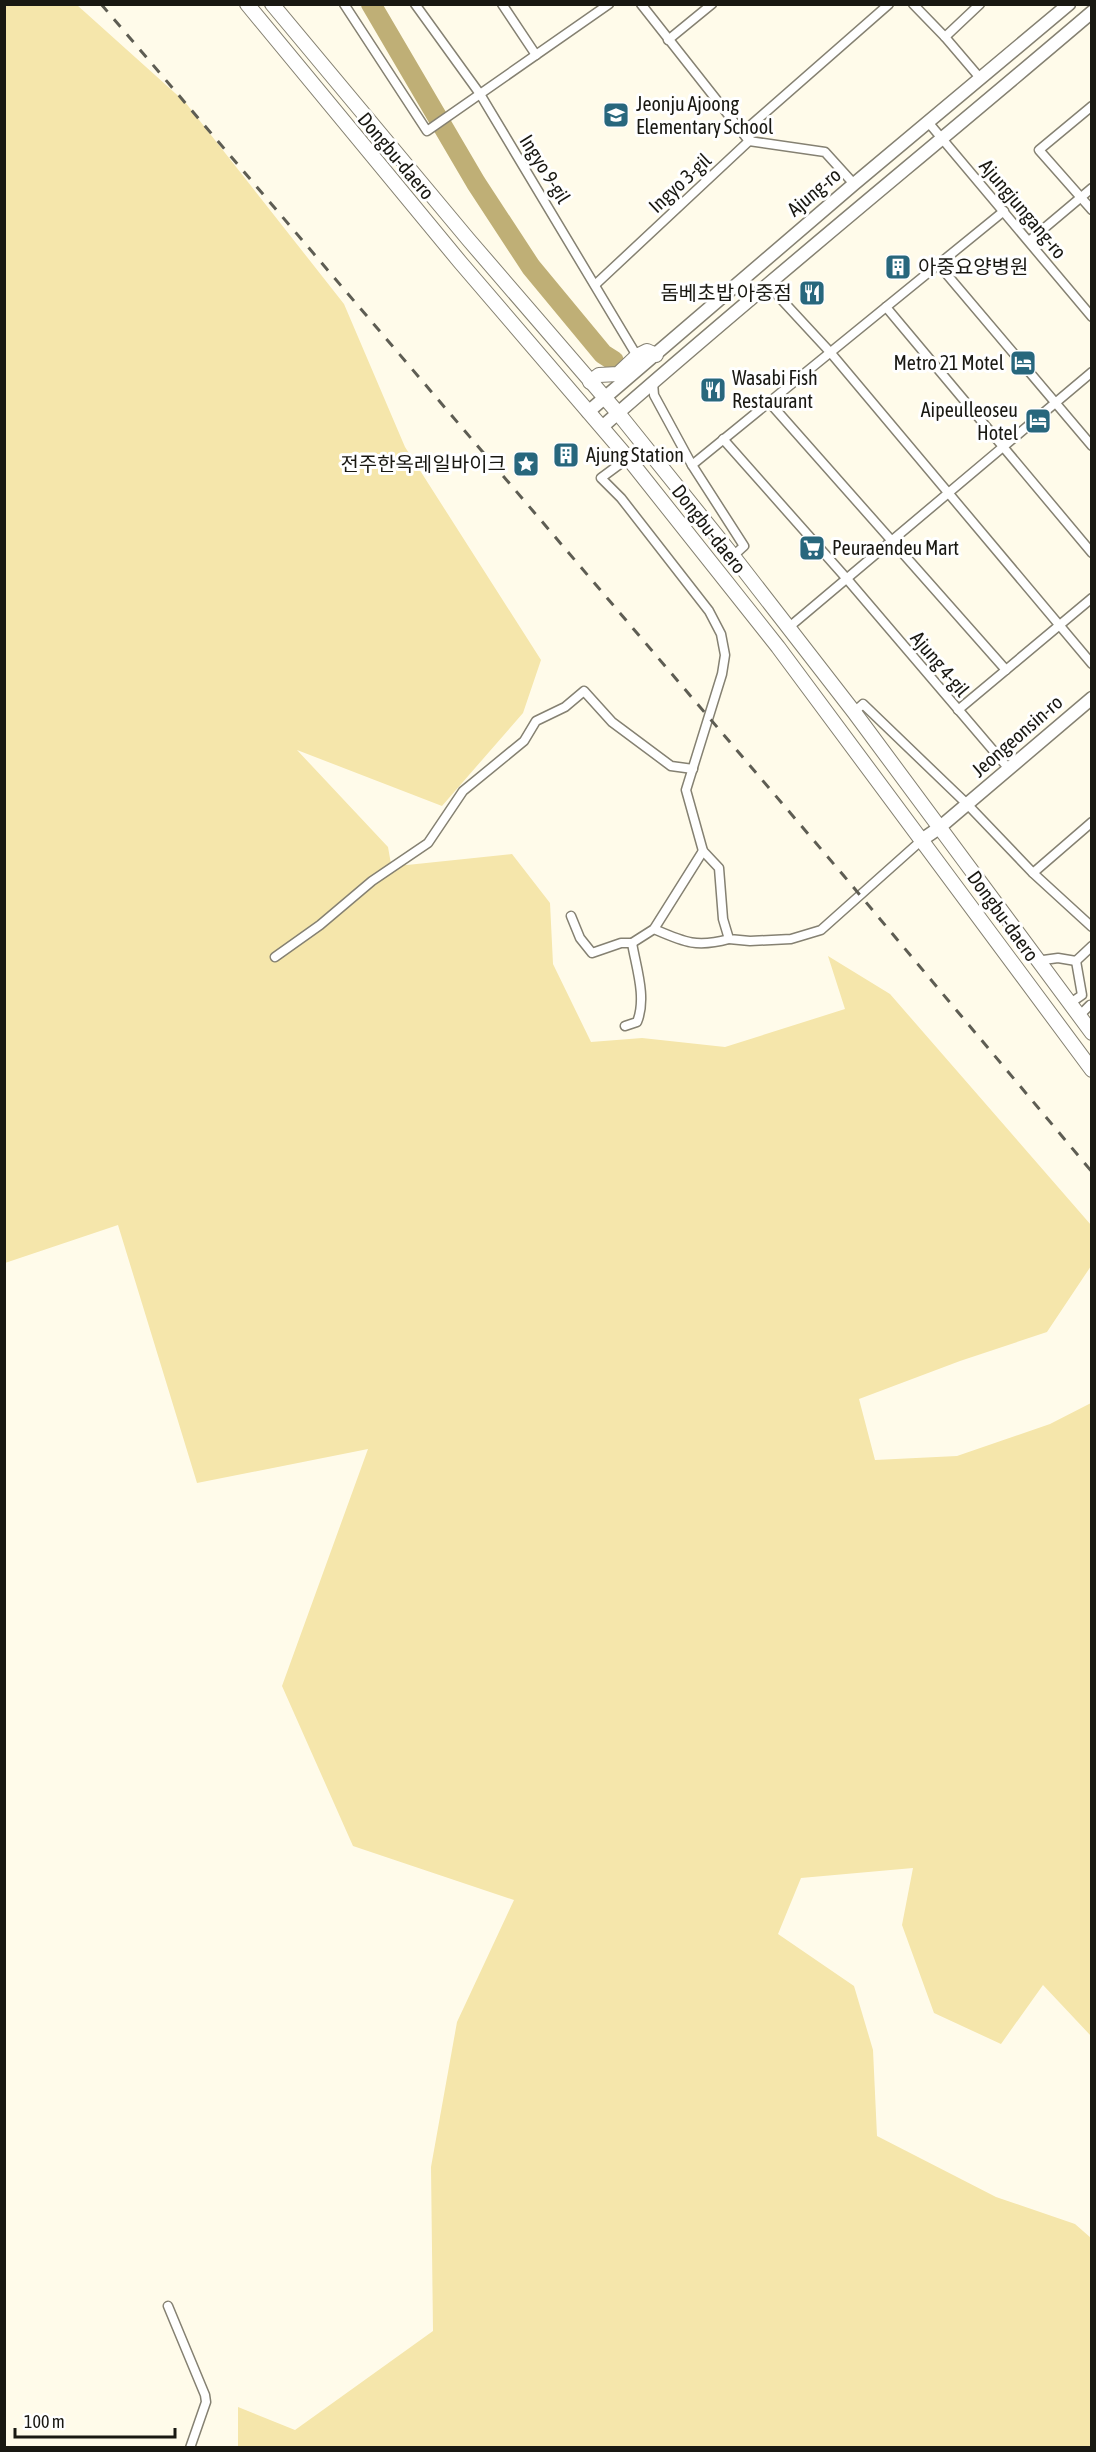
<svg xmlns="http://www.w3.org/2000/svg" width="1096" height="2452" viewBox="0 0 1096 2452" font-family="'Asap Condensed','Noto Sans KR',sans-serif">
  <rect width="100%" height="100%" fill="#fffbea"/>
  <!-- green -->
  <path fill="#f5e6ab" d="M5 5H77L185 102 344 304 405 447 541 660 523 713 442 806 297 750 388 847 391 864 407 865 512 854 550 903 553 964 591 1042 642 1038 725 1047 845 1009 828 956 890 994 1091 1225V1266L1047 1332 960 1361 859 1399 875 1460 957 1456 1050 1424 1091 1403V2036L1043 1985 1001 2044 934 2013 902 1925 913 1868 801 1878 778 1934 854 1986 873 2050 877 2136 996 2197 1075 2224 1091 2238V2447H238V2407L295 2430 433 2331 431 2167 457 2022 514 1900 353 1846 282 1686 368 1449 197 1483 118 1225 5 1263Z"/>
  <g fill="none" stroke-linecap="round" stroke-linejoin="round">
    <!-- river -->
    <path stroke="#bfaf76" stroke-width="20" d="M371 4 476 183 531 267 603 354 614 361"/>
    <defs>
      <g id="street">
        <path d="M344 4 427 131 609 4"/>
        <path d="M415 4 480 94 637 356"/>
        <path d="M502 4 536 55"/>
        <path d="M641 4 749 141 825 152 854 184"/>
        <path d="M913 4 945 37 980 78"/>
        <path d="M945 37 980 4"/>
        <path d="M668 40 712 4"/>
        <path d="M1092 106 1039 150 1092 210"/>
        <path d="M928 122 1092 317"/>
        <path d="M1029 241 1092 188"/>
        <path d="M938 264 1092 446"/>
        <path d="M596 284 749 141 751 125 889 4"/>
        <path d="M768 285 830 352 1092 664"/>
        <path d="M886 307 1092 553"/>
        <path d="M653 383 654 395 692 465 744 546 733 556"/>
        <path d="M769 402 1006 670"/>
        <path d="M723 439 847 579 1009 769"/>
        <path d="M628 458 601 478 621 498 709 611 721 634 725 655 722 674 686 790 703 851 719 868 723 919 729 939 750 941 791 939 821 930 923 839"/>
        <path d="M692 465 1004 211"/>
        <path d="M788 628 1092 372"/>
        <path d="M958 710 1092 598"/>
        <path d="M854 712 863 704 967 804 1033 873 1092 927"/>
        <path d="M1033 873 1092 822"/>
        <path d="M571 916 580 938 592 953 621 943H632L654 929 703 851"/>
        <path d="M654 929C684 942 696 948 729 939"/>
        <path d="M275 957 320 925 372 881 428 843 463 791 524 741 536 721 565 707 584 691 612 722 671 766 693 769"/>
        <path d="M1036 961 1058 958 1076 961"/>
        <path d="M1076 961 1092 946"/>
        <path d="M1069 1004 1082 995 1076 961"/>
        <path d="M1079 1016 1090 1005 1092 1007"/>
        <path d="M625 1026 637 1022C647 998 636 967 632 943"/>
        <path d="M168 2306 205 2395 206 2402 190 2448"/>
      </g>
      <g id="secondary">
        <path d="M588 412 854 184 1069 4"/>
        <path d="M602 427C762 286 929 151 1092 12"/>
        <path d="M923 839 939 828 1092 698"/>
      </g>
      <g id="primary">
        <path d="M247 4 460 262 628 458 778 647 1092 1070"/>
        <path d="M272 4 468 239 618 413 733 556 854 712 1092 1033"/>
        <path d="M590 382 599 375 618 374 637 356 647 351 656 355"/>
      </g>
    </defs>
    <!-- street casing -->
    <use href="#street" stroke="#858172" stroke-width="11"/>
    <!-- secondary casing -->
    <use href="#secondary" stroke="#858172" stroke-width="15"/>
    <!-- primary casing -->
    <use href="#primary" stroke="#858172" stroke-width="16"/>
    <!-- street -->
    <use href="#street" stroke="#fff" stroke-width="8"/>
    <!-- secondary -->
    <use href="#secondary" stroke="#fff" stroke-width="12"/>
    <!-- primary -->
    <use href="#primary" stroke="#fff" stroke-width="14"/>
    <!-- rail -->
    <path stroke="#5e5d53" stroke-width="3" stroke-dasharray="10 10" stroke-linecap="butt" d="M101 4 844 876 1092 1172"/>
  </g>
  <!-- icons -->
  <defs>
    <symbol id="school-square" viewBox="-11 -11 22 22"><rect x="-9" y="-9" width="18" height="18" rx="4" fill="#28677d" stroke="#fff"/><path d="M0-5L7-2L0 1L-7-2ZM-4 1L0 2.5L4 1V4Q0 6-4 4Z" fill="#fff"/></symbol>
    <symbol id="building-square" viewBox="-11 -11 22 22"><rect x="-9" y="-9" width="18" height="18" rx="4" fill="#28677d" stroke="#fff"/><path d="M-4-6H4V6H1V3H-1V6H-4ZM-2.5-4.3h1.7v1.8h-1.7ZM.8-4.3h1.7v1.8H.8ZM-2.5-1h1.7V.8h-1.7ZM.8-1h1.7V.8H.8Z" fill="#fff"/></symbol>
    <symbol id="restaurant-square" viewBox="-11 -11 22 22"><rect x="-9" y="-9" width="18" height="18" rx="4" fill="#28677d" stroke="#fff"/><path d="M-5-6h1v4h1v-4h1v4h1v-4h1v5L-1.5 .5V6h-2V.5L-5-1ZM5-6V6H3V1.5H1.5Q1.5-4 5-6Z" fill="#fff"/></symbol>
    <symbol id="hotel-square" viewBox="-11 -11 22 22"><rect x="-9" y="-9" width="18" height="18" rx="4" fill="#28677d" stroke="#fff"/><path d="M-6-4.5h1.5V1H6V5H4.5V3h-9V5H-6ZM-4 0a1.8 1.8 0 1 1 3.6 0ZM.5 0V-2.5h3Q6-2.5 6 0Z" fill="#fff"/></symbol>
    <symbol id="sight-square" viewBox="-11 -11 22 22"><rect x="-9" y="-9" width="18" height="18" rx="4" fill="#28677d" stroke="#fff"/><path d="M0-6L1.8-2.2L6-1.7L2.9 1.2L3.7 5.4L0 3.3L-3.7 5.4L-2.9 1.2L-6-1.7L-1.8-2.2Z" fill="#fff"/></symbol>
    <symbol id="supermarket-square" viewBox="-11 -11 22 22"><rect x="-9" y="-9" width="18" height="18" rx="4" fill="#28677d" stroke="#fff"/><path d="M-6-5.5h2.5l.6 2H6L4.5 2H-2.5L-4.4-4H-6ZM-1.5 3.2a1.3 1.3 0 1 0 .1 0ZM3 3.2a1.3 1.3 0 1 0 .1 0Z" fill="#fff"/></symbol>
  </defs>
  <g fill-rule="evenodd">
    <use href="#school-square" x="601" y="100" width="30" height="30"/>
    <use href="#building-square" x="883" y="252" width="30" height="30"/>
    <use href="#restaurant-square" x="797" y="278" width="30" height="30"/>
    <use href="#hotel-square" x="1008" y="348" width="30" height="30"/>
    <use href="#restaurant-square" x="698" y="375" width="30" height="30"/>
    <use href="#hotel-square" x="1023" y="406" width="30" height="30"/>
    <use href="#building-square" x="551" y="440" width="30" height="30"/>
    <use href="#sight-square" x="511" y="449" width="30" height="30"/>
    <use href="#supermarket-square" x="797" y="533" width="30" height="30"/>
  </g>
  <g text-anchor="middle" stroke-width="6" stroke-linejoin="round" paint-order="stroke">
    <!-- poi labels -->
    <g font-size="20" fill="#191812" stroke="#fff" text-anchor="start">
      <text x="636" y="111">Jeonju Ajoong<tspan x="636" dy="23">Elementary School</tspan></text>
      <text x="918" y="274">아중요양병원</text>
      <text x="792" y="300" text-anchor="end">돔베초밥 아중점</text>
      <text x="1004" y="370" text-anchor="end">Metro 21 Motel</text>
      <text x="732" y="385">Wasabi Fish<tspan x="732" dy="23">Restaurant</tspan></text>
      <text x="1018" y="417" text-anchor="end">Aipeulleoseu<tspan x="1018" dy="23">Hotel</tspan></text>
      <text x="586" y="462">Ajung Station</text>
      <text x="506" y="471" text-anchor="end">전주한옥레일바이크</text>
      <text x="832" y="555">Peuraendeu Mart</text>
    </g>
    <!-- street labels -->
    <g font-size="20" fill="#191812" stroke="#fff">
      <text transform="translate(396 156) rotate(50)" y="7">Dongbu-daero</text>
      <text transform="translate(545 169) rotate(58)" y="7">Ingyo 9-gil</text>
      <text transform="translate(680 183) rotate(-43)" y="7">Ingyo 3-gil</text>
      <text transform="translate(814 192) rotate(-40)" y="7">Ajung-ro</text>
      <text transform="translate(1023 209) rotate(50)" y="7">Ajungjungang-ro</text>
      <text transform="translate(709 529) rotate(52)" y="7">Dongbu-daero</text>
      <text transform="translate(940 664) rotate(50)" y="7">Ajung 4-gil</text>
      <text transform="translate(1017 736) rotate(-41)" y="7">Jeongeonsin-ro</text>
      <text transform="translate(1003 916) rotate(54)" y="7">Dongbu-daero</text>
    </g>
  </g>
  <!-- border -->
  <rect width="1096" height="2452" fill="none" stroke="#191812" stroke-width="12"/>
  <!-- scale -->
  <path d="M15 2428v9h160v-9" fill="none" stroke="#191812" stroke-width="3"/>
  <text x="24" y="2428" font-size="18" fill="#191812" stroke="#ffffff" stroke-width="4.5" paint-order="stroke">100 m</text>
</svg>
